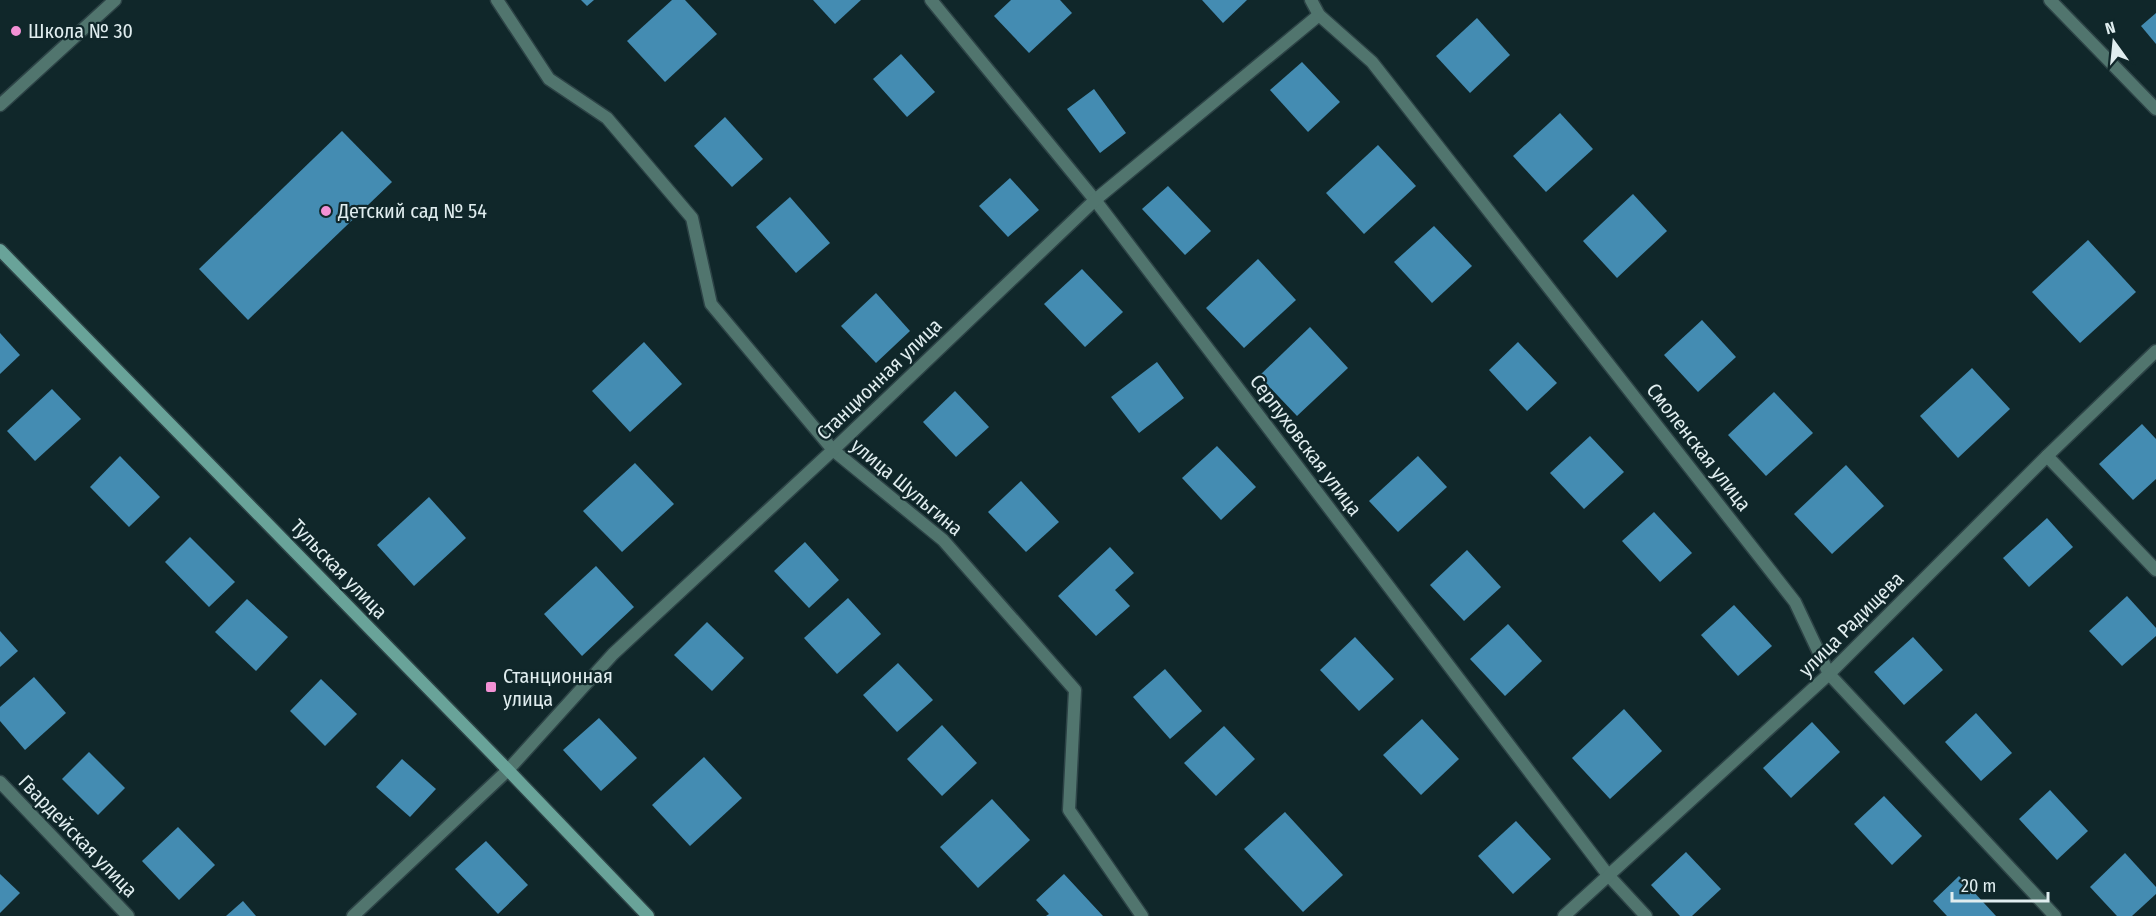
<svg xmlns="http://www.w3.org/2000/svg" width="2156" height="916" viewBox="0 0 2156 916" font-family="'Fira Sans Condensed',sans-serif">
  <rect width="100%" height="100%" fill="#10272a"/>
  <!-- building -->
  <g fill="#448cb2">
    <path d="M581 0H594L587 6Z"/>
    <path d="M672 0H685L717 34 665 82 627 41Z"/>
    <path d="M813 0H861L835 24Z"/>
    <path d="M1011 0H1060L1072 13 1029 53 994 16Z"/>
    <path d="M1202 0H1247L1223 23Z"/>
    <path d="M2156 13V44L2141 26Z"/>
    <path d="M1477 18 1510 55 1470 93 1436 56Z"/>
    <path d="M901 54 935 92 907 117 873 79Z"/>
    <path d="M1302 62 1340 102 1308 132 1270 90Z"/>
    <path d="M1094 89 1126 133 1100 153 1067 109Z"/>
    <path d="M1560 113 1593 149 1546 192 1513 156Z"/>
    <path d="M725 117 763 159 732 187 694 146Z"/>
    <path d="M342 131 392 182 248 320 199 269Z"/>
    <path d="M1378 145 1416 186 1364 234 1326 193Z"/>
    <path d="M1010 178 1039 210 1008 237 979 206Z"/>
    <path d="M1168 186 1211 231 1185 255 1142 209Z"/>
    <path d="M1633 194 1667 231 1617 278 1583 241Z"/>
    <path d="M790 197 830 243 796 273 756 227Z"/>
    <path d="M1434 226 1472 266 1432 303 1394 262Z"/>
    <path d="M2088 240 2136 292 2080 343 2032 292Z"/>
    <path d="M1258 259 1296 300 1244 348 1206 308Z"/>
    <path d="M1082 269 1123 312 1085 347 1044 304Z"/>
    <path d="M876 293 910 331 876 363 841 326Z"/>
    <path d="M1702 320 1736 357 1698 392 1664 355Z"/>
    <path d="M1310 327 1348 368 1297 416 1259 376Z"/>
    <path d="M0 333 20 355 0 374Z"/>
    <path d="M644 342 682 384 630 432 592 391Z"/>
    <path d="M1518 342 1557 383 1527 411 1489 370Z"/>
    <path d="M1157 362 1184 398 1139 433 1111 397Z"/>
    <path d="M1972 368 2010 409 1958 458 1920 416Z"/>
    <path d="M52 389 81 419 35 461 7 431Z"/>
    <path d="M955 391 989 427 956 457 923 422Z"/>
    <path d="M1774 392 1813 433 1766 476 1728 435Z"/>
    <path d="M2142 424 2156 439V479L2133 500 2099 464Z"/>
    <path d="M1590 436 1624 472 1584 509 1550 473Z"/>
    <path d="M1217 446 1256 487 1221 520 1182 478Z"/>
    <path d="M120 456 160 497 129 527 90 487Z"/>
    <path d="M1418 456 1447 487 1398 532 1369 501Z"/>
    <path d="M635 463 674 504 622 552 583 511Z"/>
    <path d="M1846 465 1884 506 1832 554 1794 514Z"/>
    <path d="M1021 481 1059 522 1026 552 988 512Z"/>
    <path d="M429 497 466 538 414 586 377 545Z"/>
    <path d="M1654 512 1692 553 1660 582 1622 541Z"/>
    <path d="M2047 518 2073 547 2029 587 2003 558Z"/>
    <path d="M190 537 235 582 209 607 165 562Z"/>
    <path d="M805 542 839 580 809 608 774 571Z"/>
    <path d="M1110 547 1134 573 1115 590 1130 606 1096 636 1058 596Z"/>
    <path d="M1467 550 1501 587 1464 621 1430 585Z"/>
    <path d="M596 566 634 607 582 656 544 614Z"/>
    <path d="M2127 596 2156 628V636L2122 666 2089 631Z"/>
    <path d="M848 598 881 634 837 674 804 638Z"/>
    <path d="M247 599 288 637 256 671 215 632Z"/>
    <path d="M1734 605 1772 646 1738 676 1701 635Z"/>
    <path d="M707 622 744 658 712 691 674 655Z"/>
    <path d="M1508 624 1542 661 1505 696 1470 659Z"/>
    <path d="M0 631 18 651 0 667Z"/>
    <path d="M1355 637 1394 679 1359 711 1320 670Z"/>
    <path d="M1913 637 1943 670 1904 705 1874 672Z"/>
    <path d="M898 663 933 700 897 732 863 695Z"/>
    <path d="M1165 669 1202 711 1170 739 1133 697Z"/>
    <path d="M34 677 66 713 25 750 0 721V707Z"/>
    <path d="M321 679 357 714 325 746 290 711Z"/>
    <path d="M1624 709 1662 751 1610 799 1572 758Z"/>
    <path d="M1976 713 2012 753 1981 781 1945 742Z"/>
    <path d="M599 718 637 758 601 791 563 750Z"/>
    <path d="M1422 719 1459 759 1421 795 1383 755Z"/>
    <path d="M1812 722 1840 752 1791 798 1763 768Z"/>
    <path d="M942 725 977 763 942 796 907 759Z"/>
    <path d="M1224 726 1255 759 1216 796 1184 763Z"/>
    <path d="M89 752 125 788 98 815 62 779Z"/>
    <path d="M704 757 742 798 690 846 652 805Z"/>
    <path d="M402 759 436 789 410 817 376 787Z"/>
    <path d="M2050 790 2088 831 2057 860 2019 819Z"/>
    <path d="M1884 796 1922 836 1892 865 1854 824Z"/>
    <path d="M992 799 1030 840 978 888 940 847Z"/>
    <path d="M1285 812 1343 875 1303 912 1244 849Z"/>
    <path d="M1516 821 1551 859 1513 894 1478 856Z"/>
    <path d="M178 827 215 865 179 900 142 861Z"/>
    <path d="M486 841 528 885 498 914 455 869Z"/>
    <path d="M1686 852 1721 889 1692 916H1680L1651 885Z"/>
    <path d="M2125 853 2156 887V894L2132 916H2117L2090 887Z"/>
    <path d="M0 874 20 893 0 913Z"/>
    <path d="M1064 874 1103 916H1046L1049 914 1036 900Z"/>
    <path d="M1959 876 1996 916H1947L1933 901Z"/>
    <path d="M243 901 256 916H226Z"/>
  </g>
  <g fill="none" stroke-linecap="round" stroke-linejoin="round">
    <defs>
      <path id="lane" d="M1311 0 1319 15"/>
      <g id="street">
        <path d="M497 0 549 79 607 118 692 218 711 304 833 450 943 540 1075 690 1069 810 1142 916"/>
        <path d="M931 0 1095 200 1608 875 1646 916"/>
        <path d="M2050 0 2156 109"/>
        <path d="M0 105 115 0"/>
        <path d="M2047 456 2156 570"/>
        <path d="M0 782 128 916"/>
        <path d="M353 916 508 770 613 654 833 450 1095 200 1319 15 1372 62 1795 602 1829 674 2055 916"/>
        <path d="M1564 916 1829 674 2047 456 2156 351"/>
      </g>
      <path id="secondary" d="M0 250 508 770 648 916"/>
    </defs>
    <!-- lane casing -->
    <use href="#lane" stroke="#2d4346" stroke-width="15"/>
    <!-- street casing -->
    <use href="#street" stroke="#2d4346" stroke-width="15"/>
    <!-- secondary casing -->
    <use href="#secondary" stroke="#2d4346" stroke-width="15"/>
    <!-- lane -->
    <use href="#lane" stroke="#51756e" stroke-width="12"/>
    <!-- street -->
    <use href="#street" stroke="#51756e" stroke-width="12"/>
    <!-- secondary -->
    <use href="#secondary" stroke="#69a399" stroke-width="12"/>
  </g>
  <!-- markers -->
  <g fill="#f391d5" stroke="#10272a" stroke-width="2">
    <circle cx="16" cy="31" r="6"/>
    <circle cx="326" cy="211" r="6"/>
    <rect x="485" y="681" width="12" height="12" rx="3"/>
  </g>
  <g text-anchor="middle" stroke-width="4.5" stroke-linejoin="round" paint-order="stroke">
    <!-- poi labels -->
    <g font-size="20" fill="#e0edef" stroke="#10272a" text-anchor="start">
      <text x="28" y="38">Школа № 30</text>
      <text x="338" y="218">Детский сад № 54</text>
      <text x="503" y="683">Станционная<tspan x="503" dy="23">улица</tspan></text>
    </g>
    <!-- street labels -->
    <g font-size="20" fill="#e0edef" stroke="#10272a">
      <text transform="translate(879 379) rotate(-44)" y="7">Станционная улица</text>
      <text transform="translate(1306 445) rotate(53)" y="7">Серпуховская улица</text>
      <text transform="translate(1699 447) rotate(52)" y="7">Смоленская улица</text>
      <text transform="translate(907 487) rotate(40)" y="7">улица Шульгина</text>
      <text transform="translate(339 569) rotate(46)" y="7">Тульская улица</text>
      <text transform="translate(1851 624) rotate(-45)" y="7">улица Радищева</text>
      <text transform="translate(78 836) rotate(46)" y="7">Гвардейская улица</text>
    </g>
  </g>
  <!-- north arrow -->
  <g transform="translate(2114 42) rotate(345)" stroke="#10272a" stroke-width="4.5" paint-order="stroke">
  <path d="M0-4.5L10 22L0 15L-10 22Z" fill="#e0edef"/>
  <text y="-9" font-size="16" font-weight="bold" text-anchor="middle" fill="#e0edef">N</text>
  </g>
  <!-- scale -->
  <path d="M1952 892v9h96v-9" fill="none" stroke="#e0edef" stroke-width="3"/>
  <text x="1961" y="892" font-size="18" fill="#e0edef" stroke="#10272a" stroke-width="4.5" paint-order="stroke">20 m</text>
</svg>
